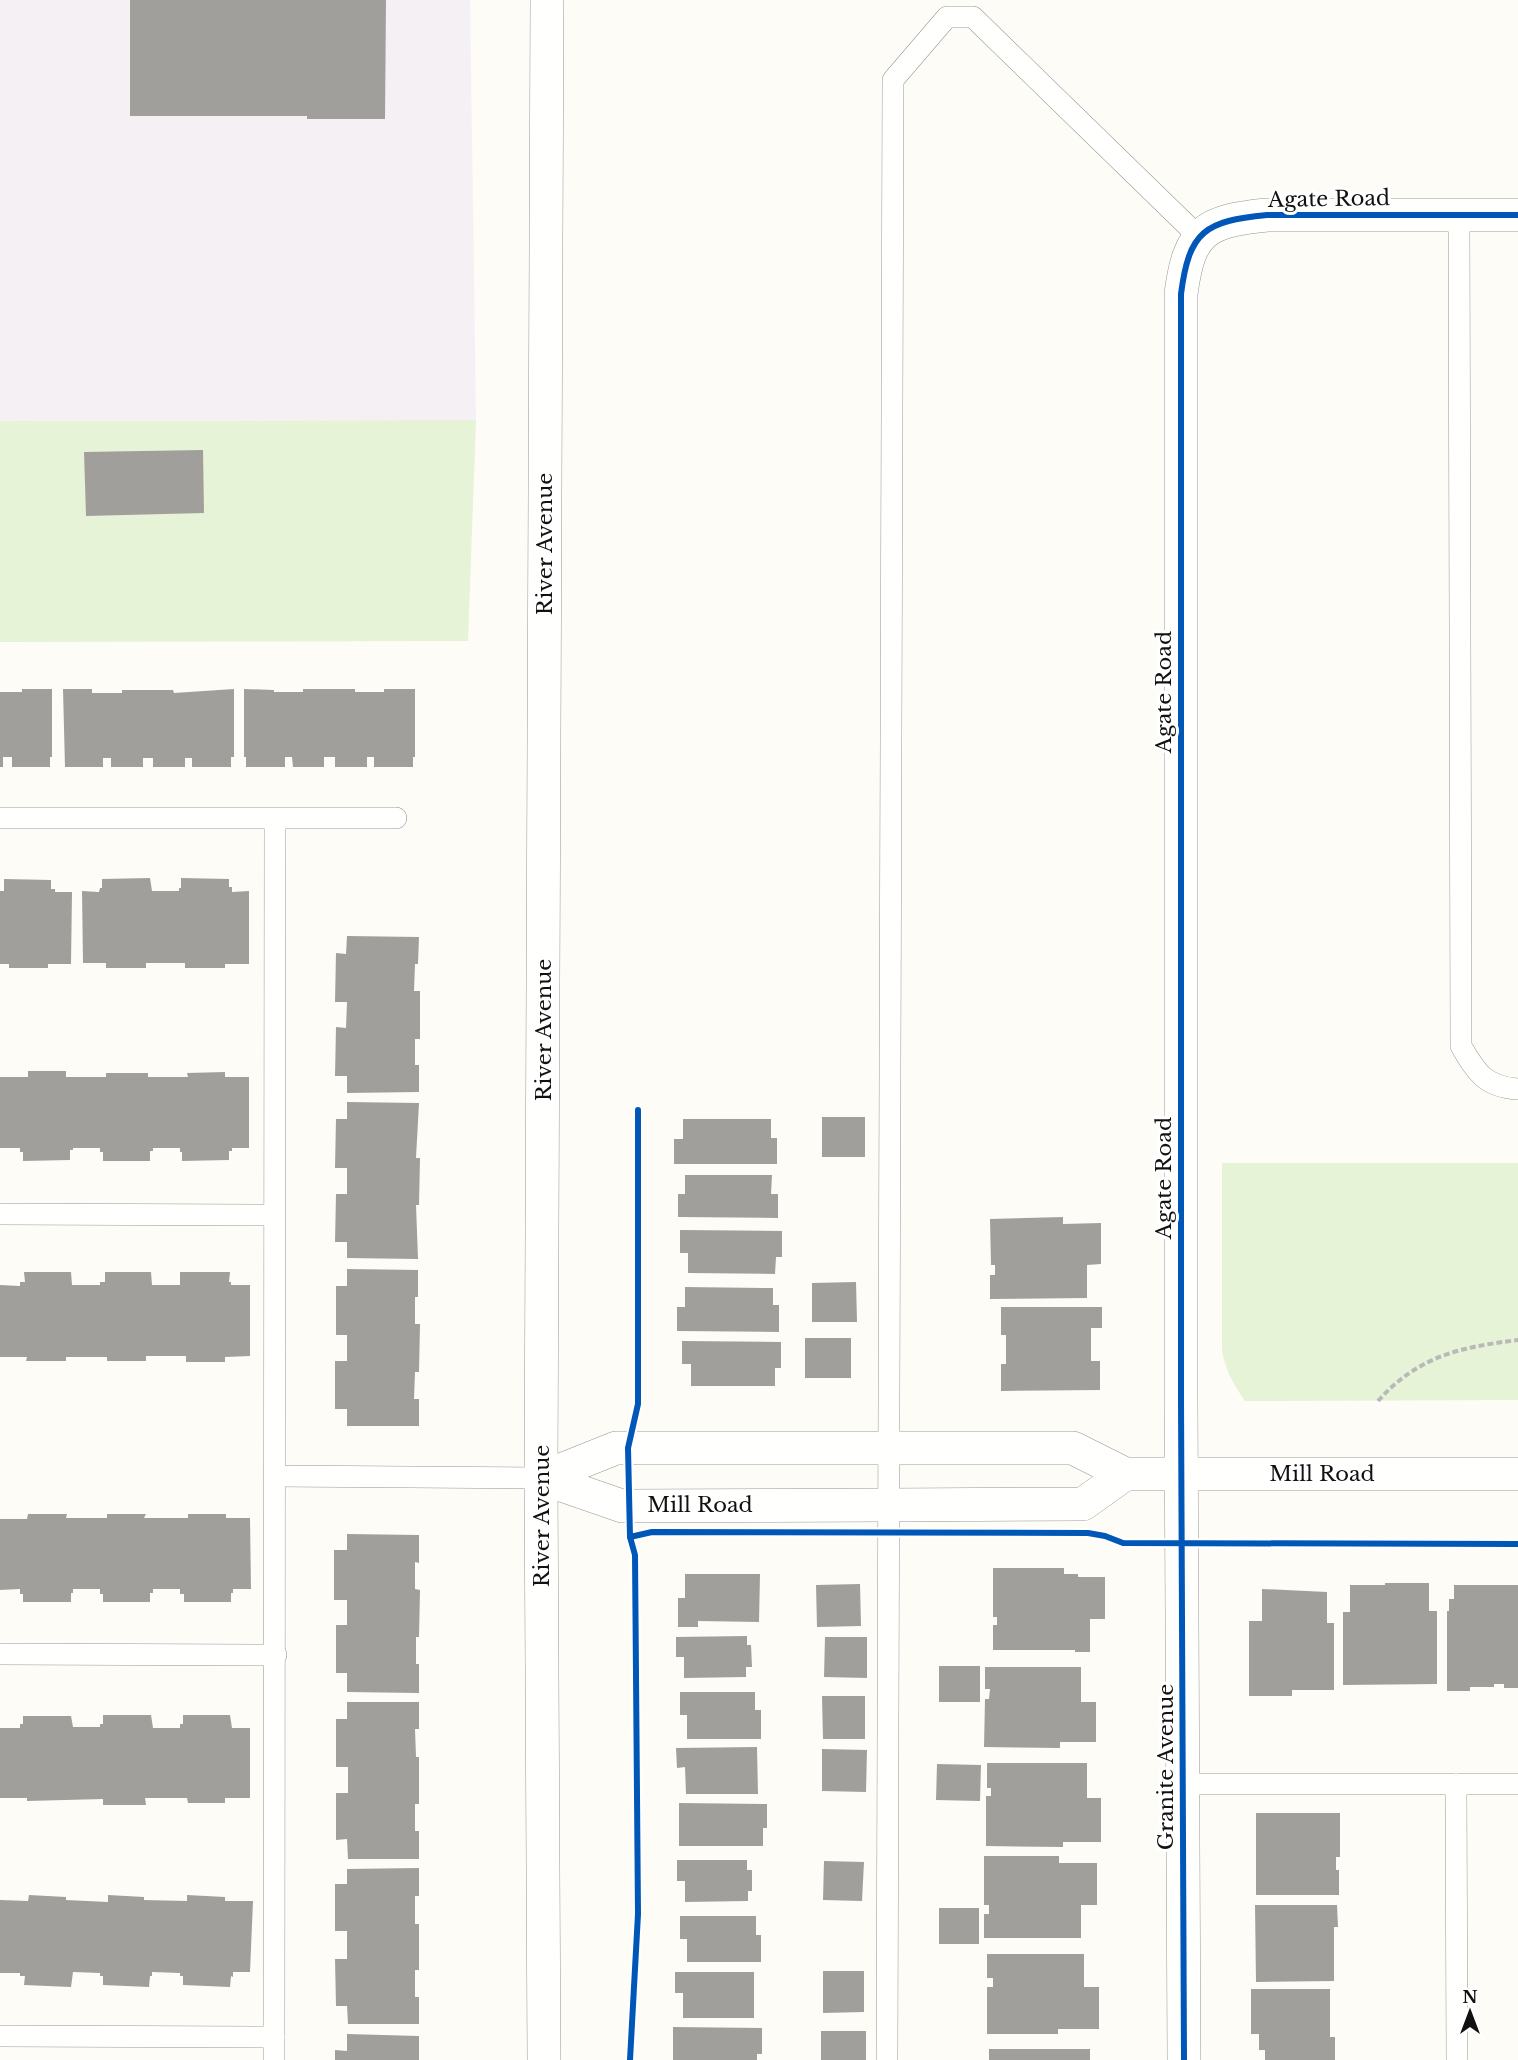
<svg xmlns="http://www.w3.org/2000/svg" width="1518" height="2060" viewBox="0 0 1518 2060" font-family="'Libre Baskerville',serif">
  <rect width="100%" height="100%" fill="#fdfcf7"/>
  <!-- industrial -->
  <path fill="#f5f0f3" d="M0 0H470L476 420 0 421Z"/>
  <!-- green -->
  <g fill="#e7f3d7">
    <path d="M476 420 468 641 0 642V421Z"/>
    <path d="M1222 1163H1518V1400L1245 1401C1233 1384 1226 1371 1222 1351Z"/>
  </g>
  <!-- building -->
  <g fill="#a19f9c">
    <path d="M130 0H386L385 119H307V116H130Z"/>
    <path d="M203 450 204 513 86 516 84 452Z"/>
    <path d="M22 689H52V757H50V767H12V757H3V767H0V692H22Z"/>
    <path d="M63 689H92V693H122V690H173L174 693 234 689V757H231V767H192V758H185V767H153V758H143V767H111V758H103V767H65Z"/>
    <path d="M244 689 274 690V692H303V689H355V692H384V689H415V757H413V767H374V757H367V767H335V757H324V767H293L292 757H285V767H246V757H244Z"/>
    <path d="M150 878 152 891H179V888H181V878L229 879V887H232V892L249 891V964H225V968H185V963H146V968H106V963H83L82 891 99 892 100 888H102V879Z"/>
    <path d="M4 879 51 880V889H55V892H72L71 964H48V968H9V964H0V891H4Z"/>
    <path d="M347 936 419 937 418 964H415L414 991H420V1039H415V1065H419V1092L347 1093V1076H335L336 1027 346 1028 347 1002H335L336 953 346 954Z"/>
    <path d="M28 1071H66V1077H106V1073H148V1077H188L187 1073 225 1072V1077H249V1148H232V1151H229V1160L182 1161V1152H180V1148H153V1151H150V1161H103V1152H100V1148H73V1150H70V1160L23 1161V1152H20V1148H0V1077H28Z"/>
    <path d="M347 1102 419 1103 416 1158H420L419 1205H416L418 1259 347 1258V1242H335L336 1194H347V1168H335L336 1119H347Z"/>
    <rect x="822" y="1117" width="43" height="40"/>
    <path d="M683 1119H771V1138H777V1164H674V1139H683Z"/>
    <path d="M685 1175H772L771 1194H778V1218L678 1217V1194H685Z"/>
    <path d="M1063 1217V1224L1101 1223V1264L1087 1265V1298L990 1299V1275H995V1265H991L990 1219Z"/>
    <path d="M680 1230 782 1231V1257H776L775 1274 688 1273V1253H680Z"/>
    <path d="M347 1269 418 1270V1297H415V1324H420L419 1372H415L414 1399H419V1426H347V1409H335V1361H347V1335H336V1286H347Z"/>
    <path d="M24 1272H71L72 1285H100V1282H105V1272H151L152 1285H180V1272H230L229 1282H231V1285H250V1356L225 1357V1362H186V1356H146V1361H107V1357H66V1361H26L27 1357H0V1285L20 1286V1282H25Z"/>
    <path d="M856 1282 857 1322H812V1283Z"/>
    <path d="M685 1287 773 1288V1305H779V1332L677 1331V1307H685Z"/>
    <path d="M1001 1307H1102V1328H1091V1361H1100V1390L1001 1391V1364H1006V1335H1001Z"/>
    <rect x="805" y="1338" width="46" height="40"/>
    <path d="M682 1341 781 1342V1368H775V1386H691V1364H682Z"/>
    <path d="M28 1514H67L66 1518H107V1514H146L144 1518H188V1514H226V1518H250L251 1589H233V1593H231V1602H184V1594H180V1589H153V1593H150V1602H103V1594H100V1589H73V1593H71V1602H23V1594H20V1589L0 1590V1519H27Z"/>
    <path d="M347 1534 419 1535V1563L415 1562V1589L420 1590 419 1637H416V1664H419V1693L347 1692V1673H336V1625H347V1600H334V1550H347Z"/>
    <path d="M993 1568H1064V1574H1078V1577H1105V1619H1090V1652H1075V1650H993V1625H997V1617H993Z"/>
    <path d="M685 1574H760L759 1622 698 1621V1627H678V1598H685Z"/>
    <path d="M1385 1583H1429V1611H1437V1684L1343 1685V1612H1350V1585H1385Z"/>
    <path d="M860 1584 861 1626 817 1627 816 1585Z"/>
    <path d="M1454 1585H1518V1688H1504V1684H1494V1687H1470V1691H1447V1611H1449V1599H1454Z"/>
    <path d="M1262 1589 1327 1592V1623H1334V1690H1292V1696H1249V1621H1262Z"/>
    <path d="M747 1636V1645H751L752 1667H746V1677L684 1678V1657H676V1637Z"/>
    <path d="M825 1637H867V1678L824 1677Z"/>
    <rect x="939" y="1666" width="41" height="36"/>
    <path d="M985 1667H1081V1702H1096V1742H1060V1748L984 1747 985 1699H989L990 1689H985Z"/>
    <path d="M680 1692H755V1710H761V1739H687V1715H680Z"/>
    <path d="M822 1696H865V1739H823Z"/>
    <path d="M347 1702H419V1729H415L416 1757H419V1804H415V1831H419V1859H348L347 1839 336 1840V1793H348V1767H336V1719H347Z"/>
    <path d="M103 1715H151L153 1728H180V1724H183V1715H230L232 1728H250V1798H225V1803H188L187 1798H145L146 1805H103V1799L27 1801V1798H0V1728H20V1724H23V1716H71L73 1727H100V1724H103Z"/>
    <path d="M757 1747 758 1794H686L685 1767 677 1768 676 1748Z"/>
    <path d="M822 1749 867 1750 866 1792 822 1791Z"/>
    <path d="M987 1763H1087V1798H1101V1842H1063V1847L986 1846V1796H991V1788H987Z"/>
    <path d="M937 1764 981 1765 980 1801 936 1800Z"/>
    <path d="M679 1803 767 1804V1828H763V1846H679Z"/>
    <path d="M1256 1813H1340V1857H1336V1870H1339V1895H1256Z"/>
    <path d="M984 1856H1059V1863H1097V1905H1081V1938H984V1914H989V1905H984Z"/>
    <path d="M677 1860H747V1870H752V1891H748V1901L685 1902V1881H677Z"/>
    <path d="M824 1861 864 1862 862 1901 823 1900Z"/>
    <path d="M419 1868V1896H415V1924H419V1970H415V1997H419V2024H348L347 2006H336L335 1959H347V1931H335V1884H347V1869Z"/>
    <path d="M29 1895 66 1897V1900L108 1902V1895L144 1897V1900L187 1901V1895L225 1897V1901H253L250 1972H233V1977L231 1976 230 1987 183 1985V1976H180V1973L152 1972V1976H150L149 1987 103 1985V1976H100V1973L73 1972 71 1987 24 1985 25 1976H20V1973H0V1900L28 1901Z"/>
    <path d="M1255 1905H1337L1338 1927H1334V1981L1256 1982Z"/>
    <rect x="939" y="1908" width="40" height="36"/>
    <path d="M680 1916H756V1935H761V1962H687V1939H680Z"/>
    <path d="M987 1954H1084V1987H1099V2029H1058V2034H987V1987H993V1978H987Z"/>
    <path d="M823 1971H864V2012L823 2013Z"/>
    <path d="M675 1972H754V2018H683V1993H675Z"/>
    <path d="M1251 1989H1330V2037H1335V2060H1265V2050H1259V2034H1251Z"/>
    <path d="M673 2027 762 2028V2054H757V2060H673Z"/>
    <rect x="821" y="2031" width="45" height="29"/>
    <path d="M347 2034 419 2036V2060H335V2050L347 2051Z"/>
    <rect x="989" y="2049" width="101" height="11"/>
  </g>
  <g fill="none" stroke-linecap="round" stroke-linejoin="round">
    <defs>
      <g id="service">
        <path d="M1459 215 1461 1046C1476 1072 1485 1087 1518 1089"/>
        <path d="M0 818H396"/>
        <path d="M0 1214 274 1215"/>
        <path d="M276 1476 541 1478"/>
        <path d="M0 1654 276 1655"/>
        <path d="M1183 1784H1518"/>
        <path d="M1456 1784 1457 2060"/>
        <path d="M0 2036 274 2037"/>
        <path d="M274 2060 275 820"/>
        <path d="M887 2060 893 80 947 17H973L1199 237"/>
      </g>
      <g id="minor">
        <path d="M541 1478 616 1448H1073L1125 1474H1518"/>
        <path d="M541 1478 622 1506 888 1505 1083 1504 1125 1474"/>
        <path d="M1184 2060 1181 1399V294C1189 231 1205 221 1267 215H1518"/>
      </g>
      <path id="tertiary" d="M544 2060 541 1478 547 0"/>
    </defs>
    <!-- service casing -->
    <use href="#service" stroke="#979795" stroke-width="22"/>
    <!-- minor casing -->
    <use href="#minor" stroke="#979795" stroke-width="34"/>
    <!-- tertiary casing -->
    <use href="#tertiary" stroke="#979795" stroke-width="34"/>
    <!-- path -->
    <path stroke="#b9b9b8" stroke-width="4" stroke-dasharray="6 3" stroke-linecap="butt" d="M1378 1401C1418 1356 1461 1347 1518 1340"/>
    <!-- service -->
    <use href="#service" stroke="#fffffe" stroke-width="21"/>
    <!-- minor -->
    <use href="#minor" stroke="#fffffe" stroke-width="33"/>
    <!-- tertiary -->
    <use href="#tertiary" stroke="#fffffe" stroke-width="33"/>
    <defs>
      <g id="cycleway">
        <path d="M630 1537 652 1532 1088 1533 1105 1536 1123 1543 1518 1544"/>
        <path d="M630 2060 638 1914 635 1555 630 1537 628 1448 638 1404V1110"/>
        <path d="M1184 2060 1181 1399V294C1189 231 1205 221 1267 215H1518"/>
      </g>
    </defs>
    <!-- cycleway casing -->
    <use href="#cycleway" stroke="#fff" stroke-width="10"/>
    <!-- cycleway -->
    <use href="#cycleway" stroke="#0057b8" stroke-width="6"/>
  </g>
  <g text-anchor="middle" stroke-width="6" stroke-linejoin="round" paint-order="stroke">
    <!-- street labels -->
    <g font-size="21" fill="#111" stroke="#fff">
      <text transform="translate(1329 199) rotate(-1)" y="7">Agate Road</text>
      <text transform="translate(545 544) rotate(-90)" y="7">River Avenue</text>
      <text transform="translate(1164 692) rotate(-90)" y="7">Agate Road</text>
      <text transform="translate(544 1030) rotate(-90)" y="7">River Avenue</text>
      <text transform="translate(1164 1178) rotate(-90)" y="7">Agate Road</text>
      <text x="1322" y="1481">Mill Road</text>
      <text x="700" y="1512">Mill Road</text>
      <text transform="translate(542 1516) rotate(-90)" y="7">River Avenue</text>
      <text transform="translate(1166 1767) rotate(-90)" y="7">Granite Avenue</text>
    </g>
  </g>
  <!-- north arrow -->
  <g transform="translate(1470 2012)" stroke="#ffffff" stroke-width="4.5" paint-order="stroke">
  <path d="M0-4.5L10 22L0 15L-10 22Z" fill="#111111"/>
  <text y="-9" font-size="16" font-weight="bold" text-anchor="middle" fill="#111111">N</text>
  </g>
</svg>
